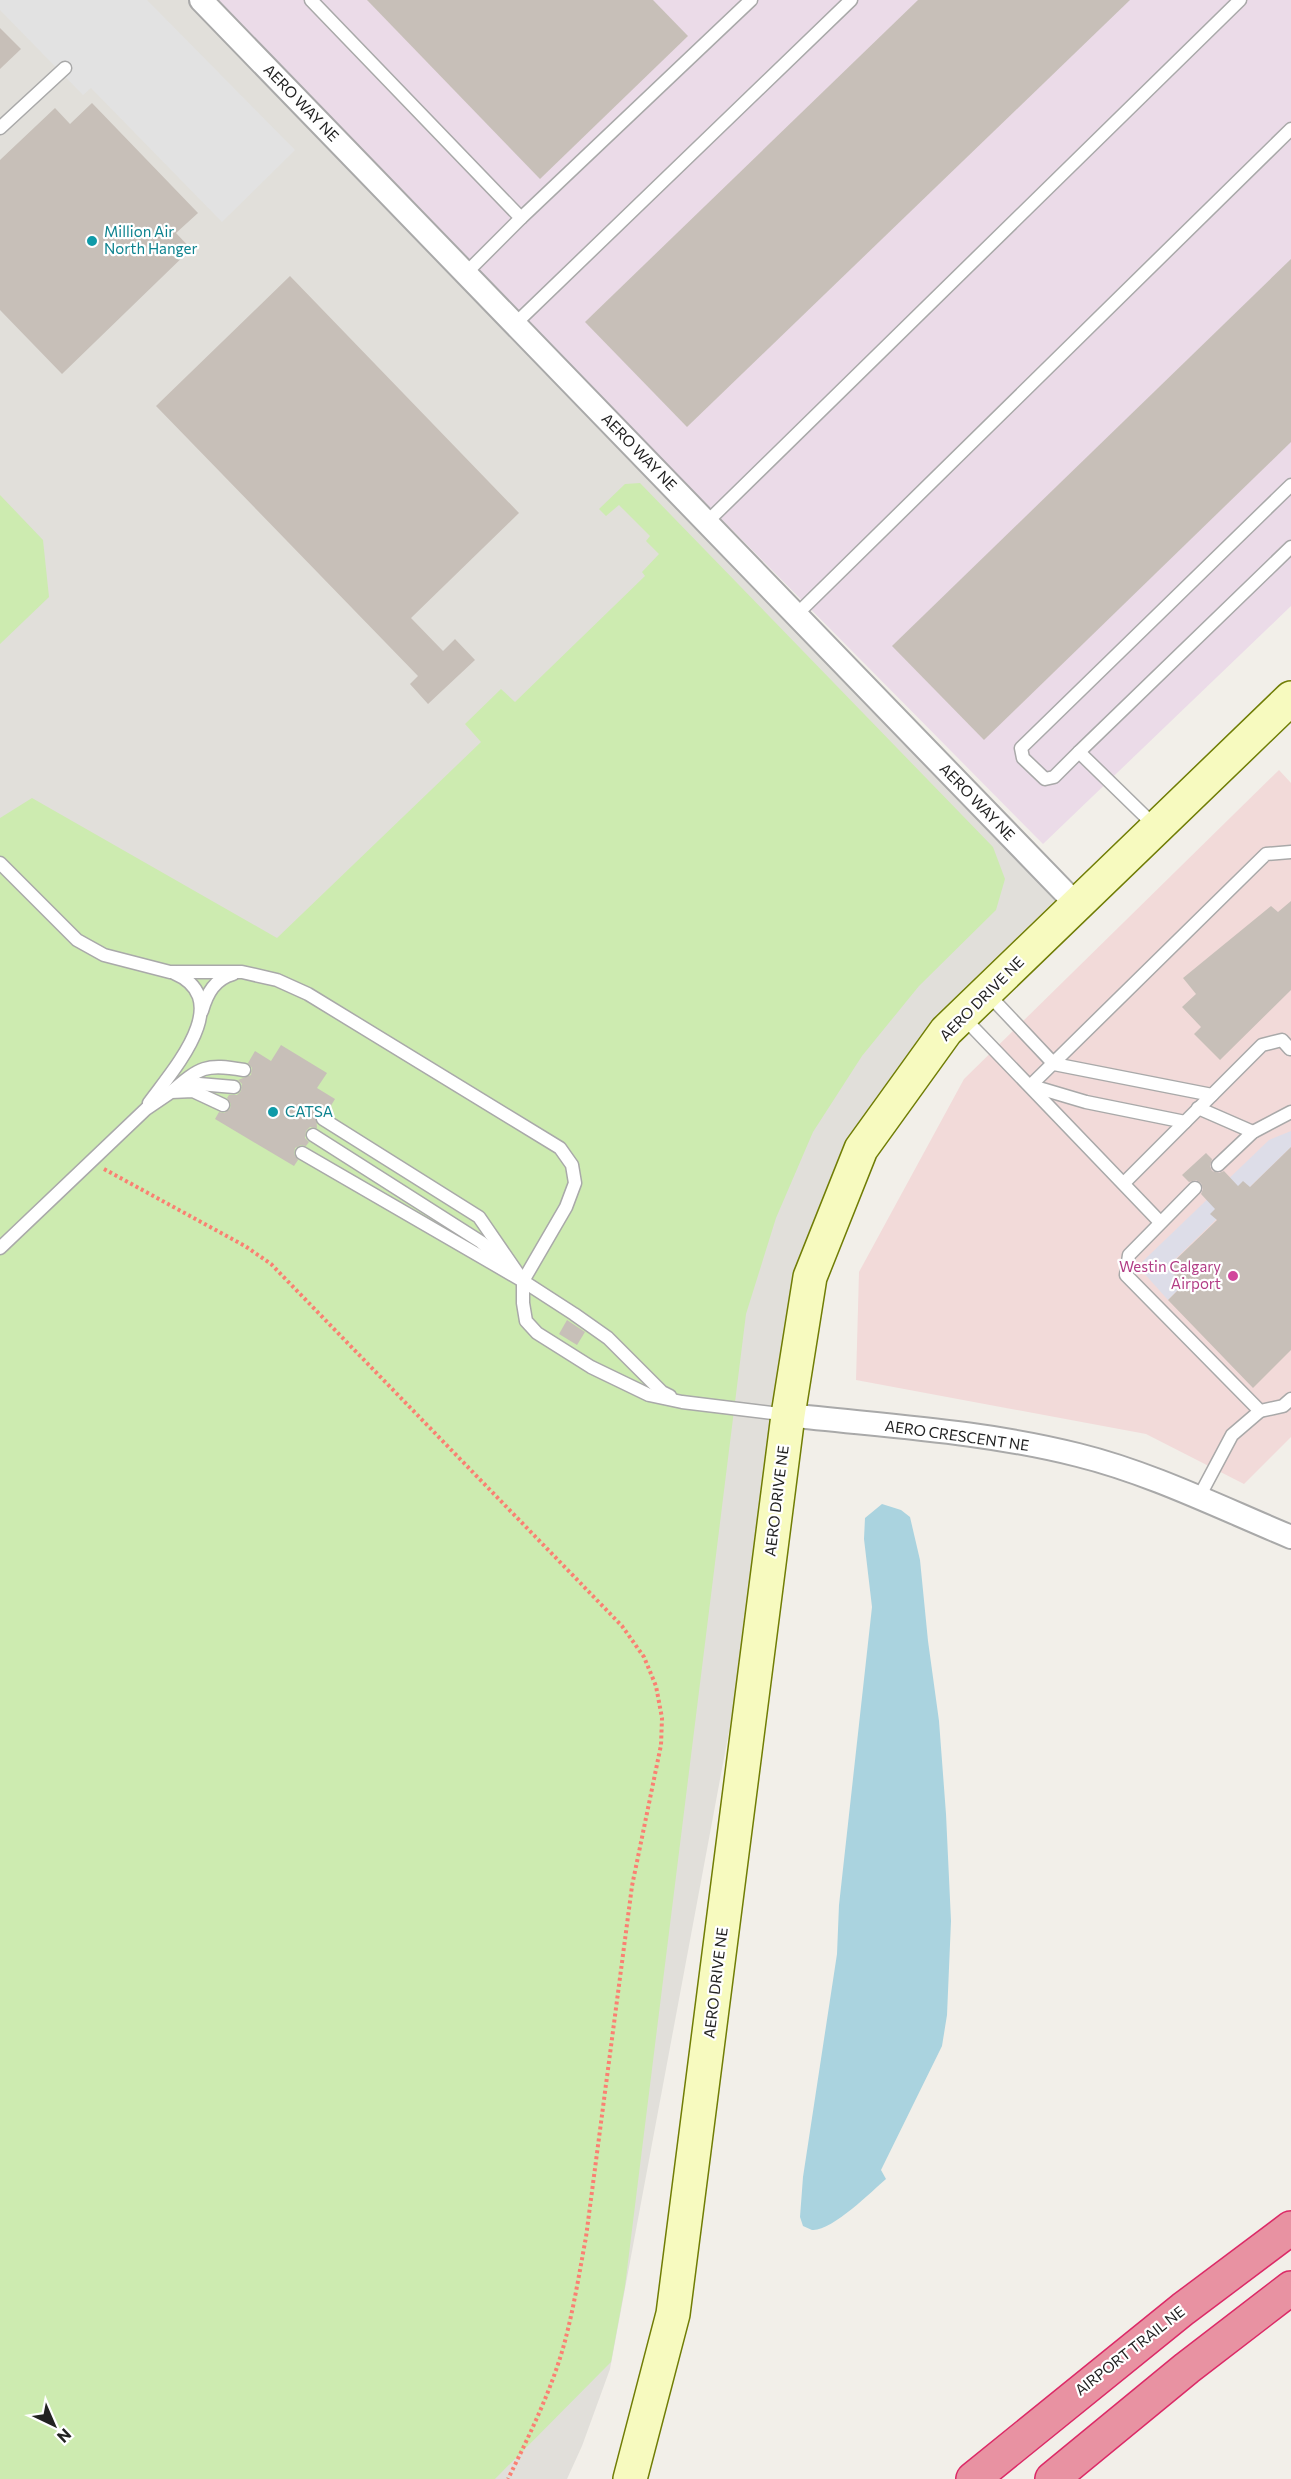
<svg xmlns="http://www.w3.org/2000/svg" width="1291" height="2479" viewBox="0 0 1291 2479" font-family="Commissioner,sans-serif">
  <rect width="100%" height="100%" fill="#f2efe9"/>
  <!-- commercial -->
  <path fill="#f2dad9" d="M1279 770 1291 783V1437L1244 1484 1146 1434 856 1380 859 1272 964 1079Z"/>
  <!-- industrial -->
  <path fill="#ebdbe8" d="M0 0H1291V606L1043 844 670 467 640 483Z"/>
  <!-- airport -->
  <path fill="#e1dfda" d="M0 0H201L1077 905 861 1149 788 1415 610 2369 582 2446 567 2479H0Z"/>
  <!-- grass -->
  <g fill="#cdebb0">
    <path d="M640 483 993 847 1005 879 996 910 919 986 862 1056 813 1132 776 1218 746 1314 625 2286 611 2362 495 2479H0V818L32 798 277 938 481 742 465 724 501 689 515 702 645 576 642 572 659 554 646 541 650 536 619 505 606 516 599 509 625 484Z"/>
    <path d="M0 495 43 540 49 597 0 644Z"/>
  </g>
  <!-- parking -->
  <path fill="#e2e2e2" d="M0 0H147L295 150 222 222 91 88 83 95 0 10Z"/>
  <!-- plaza -->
  <path fill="#dddde8" d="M1291 1131V1147L1167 1267 1184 1284 1168 1300 1142 1271 1141 1263 1269 1140Z"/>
  <!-- water -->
  <path fill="#aad3df" d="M882 1504 901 1510 910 1517 920 1560 928 1641 939 1721 946 1814 951 1921 947 2015 942 2046 881 2170 886 2179C872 2191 831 2232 812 2230 809 2229 806 2227 803 2226L800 2217 803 2177 837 1954 839 1905 872 1607 864 1539 865 1518Z"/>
  <!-- building -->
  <g fill="#c7bfb8">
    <path d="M367 0H653L688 36 540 179Z"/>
    <path d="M918 0H1130L687 427 585 322Z"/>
    <path d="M0 28 21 49 0 69Z"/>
    <path d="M92 103 198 213 176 233 191 249 62 374 0 310V160L55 108 70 124Z"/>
    <path d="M1291 259V442L984 740 892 646Z"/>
    <path d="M290 276 519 513 411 618 443 651 455 639 475 660 428 704 410 684 418 676 156 406Z"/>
    <path d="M1291 901V990L1220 1060 1194 1034 1201 1027 1182 1007 1196 994 1183 978 1271 906 1278 912Z"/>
    <path d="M281 1045 327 1073 317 1088 335 1099 327 1112H320L316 1115 317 1128 310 1127 306 1131 305 1138 309 1142 306 1146 301 1145 295 1148 294 1154 298 1160 294 1166 215 1119 219 1112 224 1113 230 1109 231 1104 227 1098 229 1095H237L241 1091 242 1084 238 1080 251 1075 252 1068 248 1063 255 1051 271 1061Z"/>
    <path d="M1291 1147V1350L1253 1388 1168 1300 1184 1284 1167 1268 1217 1220 1210 1214 1215 1209 1201 1194 1203 1189 1201 1183 1196 1180 1189 1182 1182 1175 1206 1153 1212 1159 1210 1166 1212 1171 1219 1173 1224 1171 1238 1186 1243 1181 1250 1187Z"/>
    <path d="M567 1320 585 1332 577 1345 559 1334Z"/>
  </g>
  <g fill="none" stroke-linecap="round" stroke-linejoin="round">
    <defs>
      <g id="lane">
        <path d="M311 0 521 218 466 273"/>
        <path d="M0 128 65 68"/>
        <path d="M521 218 751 0"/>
        <path d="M515 324 851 0"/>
        <path d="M707 522 1240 0"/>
        <path d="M796 615 1291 129"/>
        <path d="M1079 752 1291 547"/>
        <path d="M1156 827 1079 752 1054 777 1045 779 1023 758 1021 748 1291 485"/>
        <path d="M0 863 77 940 104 955 170 972H242L277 980 308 994 560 1148 572 1165 575 1183 566 1207 523 1281V1303L526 1321 537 1333 591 1367 649 1395 682 1402 788 1415"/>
        <path d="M988 994 1054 1064 1212 1095"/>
        <path d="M202 1011C207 993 215 979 233 974"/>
        <path d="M963 1017 1159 1221"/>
        <path d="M1031 1085 1266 854 1291 852"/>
        <path d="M1032 1086 1086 1102 1185 1122"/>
        <path d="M182 1090 199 1084 234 1087"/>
        <path d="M171 1092C200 1067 206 1063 244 1070"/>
        <path d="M149 1103C172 1071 237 1000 174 973"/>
        <path d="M1198 1108 1253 1132"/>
        <path d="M323 1119 479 1217 521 1278"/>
        <path d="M313 1135 481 1242 507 1266"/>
        <path d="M302 1153 523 1281 574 1314 608 1338 662 1392 670 1396"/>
        <path d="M1218 1165 1253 1132 1291 1112"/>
        <path d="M1124 1183 1262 1045 1282 1040 1290 1049"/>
        <path d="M1195 1188 1129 1255 1126 1275 1260 1411 1283 1406 1291 1399"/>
        <path d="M0 1248 146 1109 171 1092 193 1091 223 1105"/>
        <path d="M1198 1499 1232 1435 1260 1411"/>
      </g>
      <g id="street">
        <path d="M201 0 1077 905"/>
        <path d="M788 1415C885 1426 983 1431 1078 1455 1151 1473 1221 1508 1291 1537"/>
      </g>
      <path id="secondary" d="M630 2479 673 2314 788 1415 810 1277 861 1149 946 1031 1291 698"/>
      <g id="highway">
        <path d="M973 2479 1183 2309 1291 2228"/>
        <path d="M1052 2479 1187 2368 1291 2288"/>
      </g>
    </defs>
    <!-- lane casing -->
    <use href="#lane" stroke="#a9a9a9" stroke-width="15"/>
    <!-- street casing -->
    <use href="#street" stroke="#a9a9a9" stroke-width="26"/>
    <!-- secondary casing -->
    <use href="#secondary" stroke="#707d05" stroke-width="36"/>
    <!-- highway casing -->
    <use href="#highway" stroke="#dc2a67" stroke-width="36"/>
    <!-- path -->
    <path stroke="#fa8072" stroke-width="4" stroke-dasharray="3 3" stroke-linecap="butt" d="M104 1169 245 1246 271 1264 622 1626 644 1657 656 1686 662 1718 661 1745 632 1886 586 2237C580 2269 575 2301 567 2333 555 2383 531 2432 508 2479"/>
    <!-- lane -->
    <use href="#lane" stroke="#fff" stroke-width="12"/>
    <!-- street -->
    <use href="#street" stroke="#fff" stroke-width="22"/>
    <!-- secondary -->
    <use href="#secondary" stroke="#f7fabf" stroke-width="33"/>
    <!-- highway -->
    <use href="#highway" stroke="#e892a2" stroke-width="33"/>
  </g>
  <!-- markers -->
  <g fill="#0f9aa8" stroke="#fff" stroke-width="2">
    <circle cx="92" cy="241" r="6"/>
    <circle cx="273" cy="1112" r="6"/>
  </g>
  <circle fill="#d1479c" stroke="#fff" stroke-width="2" cx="1233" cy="1276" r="6"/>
  <g text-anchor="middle" stroke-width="4.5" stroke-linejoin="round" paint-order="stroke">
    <!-- street labels -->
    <g font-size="15" fill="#222" stroke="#fff">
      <text transform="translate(301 103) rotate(46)" y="5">AERO WAY NE</text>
      <text transform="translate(639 452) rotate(46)" y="5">AERO WAY NE</text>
      <text transform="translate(977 802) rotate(46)" y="5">AERO WAY NE</text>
      <text transform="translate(982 999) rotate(-45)" y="5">AERO DRIVE NE</text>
      <text transform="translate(957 1436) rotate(8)" y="5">AERO CRESCENT NE</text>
      <text transform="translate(777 1501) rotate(-83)" y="5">AERO DRIVE NE</text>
      <text transform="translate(716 1983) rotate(-83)" y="5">AERO DRIVE NE</text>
      <text transform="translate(1130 2351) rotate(-38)" y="5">AIRPORT TRAIL NE</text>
    </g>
    <!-- culture labels -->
    <g font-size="15" fill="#0d838f" stroke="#fff" text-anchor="start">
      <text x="104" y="237">Million Air<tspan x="104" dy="17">North Hanger</tspan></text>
      <text x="285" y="1117">CATSA</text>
    </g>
    <!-- hotel labels -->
    <g font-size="15" fill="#b23c85" stroke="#fff" text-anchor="end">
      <text x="1221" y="1272">Westin Calgary<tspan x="1221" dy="17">Airport</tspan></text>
    </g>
  </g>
  <!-- north arrow -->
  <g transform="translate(54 2425) rotate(136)" stroke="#ffffff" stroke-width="4.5" paint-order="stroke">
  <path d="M0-4.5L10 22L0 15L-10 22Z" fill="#222222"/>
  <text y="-9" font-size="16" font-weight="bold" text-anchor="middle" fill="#222222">N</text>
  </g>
</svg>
